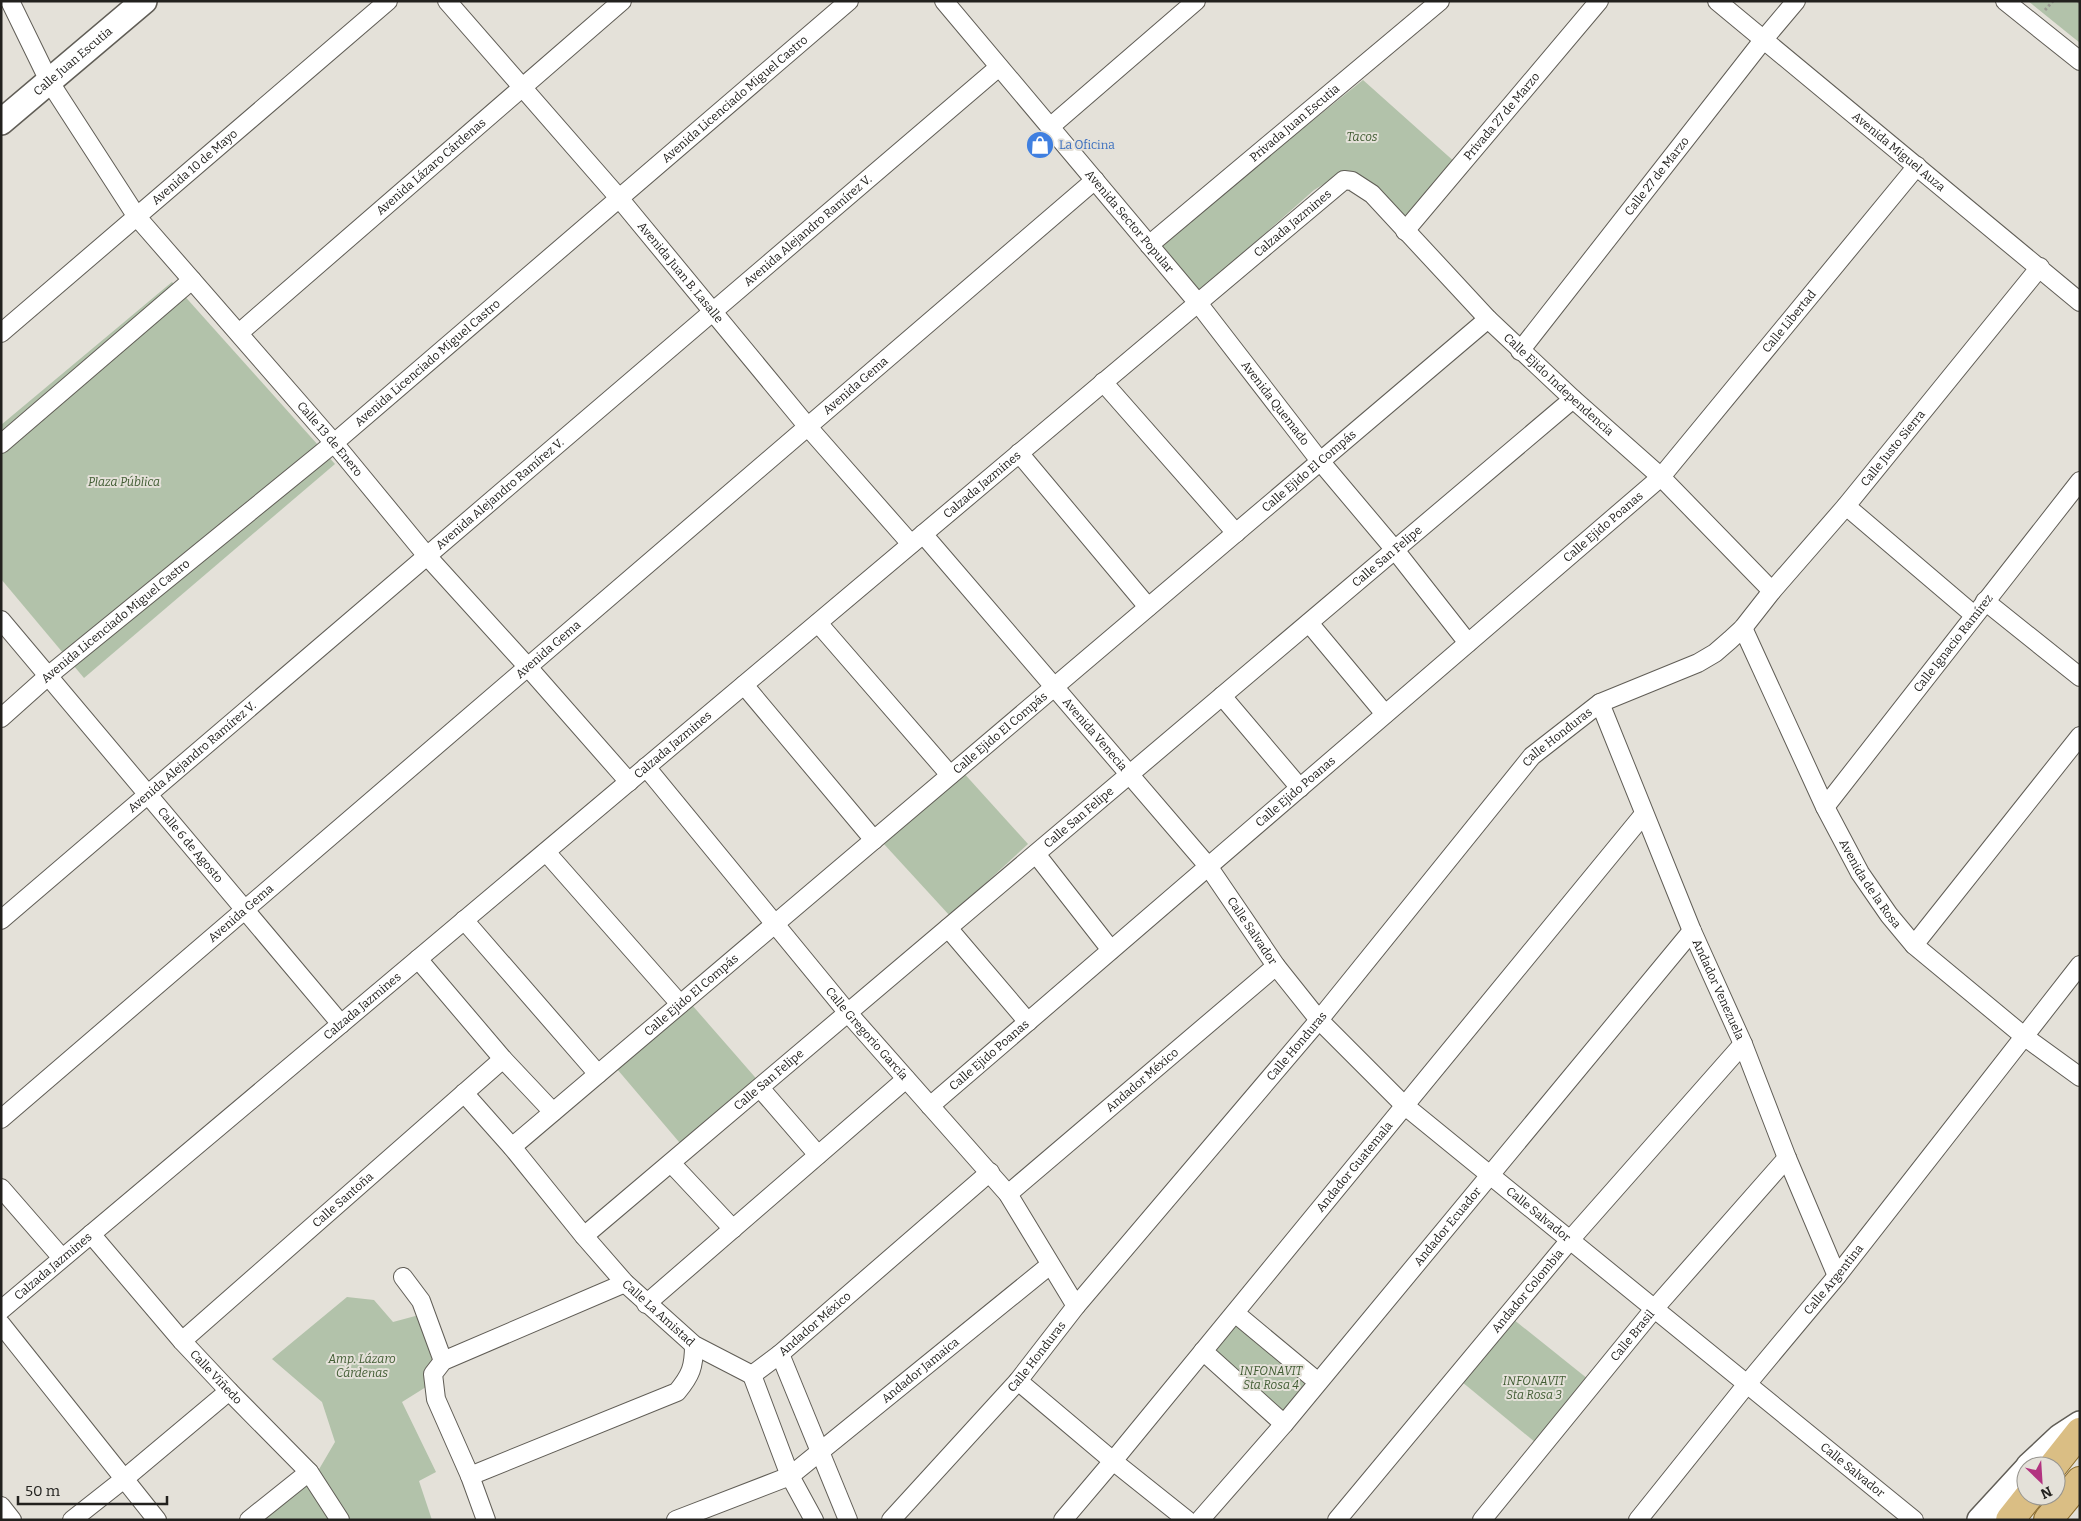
<svg xmlns="http://www.w3.org/2000/svg" width="2081" height="1521" viewBox="0 0 2081 1521" font-family="Bitter,serif">
  <rect width="100%" height="100%" fill="#e4e1d9"/>
  <!-- green -->
  <g fill="#b2c2aa">
    <path d="M2028 1H2080V43Z"/>
    <path d="M1363 80 1457 164 1404 227 1344 176 1329 181 1314 190 1197 294 1158 245Z"/>
    <path d="M172 282 335 464 84 678 1 579V425Z"/>
    <path d="M961 770 1028 844 950 916 883 843Z"/>
    <path d="M692 1005 761 1084 685 1149 617 1069Z"/>
    <path d="M347 1297 374 1300 393 1322 419 1315 432 1360 424 1372 426 1387 402 1402 436 1472 419 1481 432 1520H259L318 1471 335 1442 322 1402 272 1359Z"/>
    <path d="M1235 1313 1318 1382 1284 1424 1203 1351Z"/>
    <path d="M1508 1315 1593 1383 1541 1447 1456 1377Z"/>
  </g>
  <g fill="none" stroke-linecap="round" stroke-linejoin="round">
    <defs>
      <g id="street">
        <path id="s1" d="M10 1 49 81 137 217 334 443 427 556 527 666 629 782"/>
        <path id="s2" d="M447 1 619 198 808 427 911 544"/>
        <path id="s3" d="M944 1 1198 303 1320 461 1395 550 1468 643"/>
        <path id="s4" d="M1717 1 2080 302"/>
        <path d="M2005 1 2080 61"/>
        <path d="M1050 127 1196 1"/>
        <path id="s5" d="M1405 231 1599 1"/>
        <path id="s6" d="M1149 245 1440 1"/>
        <path id="s7" d="M1 333 388 1"/>
        <path id="s8" d="M239 333 622 1"/>
        <path id="s9" d="M1520 351 1764 39 1796 1"/>
        <path d="M1103 382 1236 533"/>
        <path d="M1 444 192 280"/>
        <path d="M1019 453 1148 607"/>
        <path d="M1846 506 1974 615"/>
        <path id="s10" d="M923 534 1208 866 1276 966 1319 1020 1404 1105 1914 1520"/>
        <path d="M1985 601 2080 677"/>
        <path id="s11" d="M1 620 341 1024"/>
        <path d="M818 623 950 775"/>
        <path d="M1309 623 1385 714"/>
        <path id="s12" d="M1743 628 1825 807 1860 873 1889 915 1914 945 2025 1037 2080 1077"/>
        <path d="M744 685 874 840"/>
        <path d="M1222 696 1300 788"/>
        <path id="s13" d="M1600 703 1692 931 1743 1044 1787 1158 1837 1276"/>
        <path id="s14" d="M1 718 48 676 334 443 849 1"/>
        <path id="s15" d="M646 767 848 1013 1008 1194 1076 1306"/>
        <path id="s16" d="M1825 807 2080 481"/>
        <path d="M546 852 680 1004"/>
        <path d="M1036 854 1111 950"/>
        <path id="s17" d="M1 920 999 67"/>
        <path d="M464 920 598 1074"/>
        <path d="M948 928 1028 1022"/>
        <path d="M1914 945 2080 736"/>
        <path d="M418 959 503 1059 553 1112"/>
        <path d="M760 1088 818 1155"/>
        <path id="s18" d="M464 1093 512 1147 584 1236 625 1283 694 1345 752 1375"/>
        <path id="s19" d="M930 1106 1661 477 1917 166"/>
        <path id="s20" d="M1 1119 1095 180"/>
        <path id="s21" d="M512 1147 1488 319"/>
        <path d="M671 1163 733 1229"/>
        <path d="M1 1188 62 1258"/>
        <path id="s22" d="M1008 1194 1276 966"/>
        <path id="s23" d="M91 1234 182 1341 229 1391 309 1472 340 1520"/>
        <path id="s24" d="M584 1236 1573 399"/>
        <path d="M403 1277 421 1301 443 1361"/>
        <path d="M646 1304 906 1079"/>
        <path id="s25" d="M1 1310 1344 180 1352 181 1372 194 1488 319 1573 399 1661 477 1772 591"/>
        <path d="M1235 1313 1318 1382"/>
        <path d="M1 1324 157 1520"/>
        <path id="s26" d="M182 1341 503 1059"/>
        <path d="M1203 1351 1284 1424"/>
        <path d="M780 1354 848 1520"/>
        <path id="s27" d="M752 1375 780 1354 990 1172"/>
        <path d="M752 1375 790 1476 814 1520"/>
        <path d="M1018 1381 1113 1461 1187 1520"/>
        <path d="M470 1476 677 1392C691 1375 694 1367 694 1345"/>
        <path d="M1 1506 12 1520"/>
        <path d="M72 1520 124 1479 229 1391"/>
        <path d="M249 1520 309 1472"/>
        <path d="M486 1520 470 1476 436 1399 433 1374 443 1361 625 1283"/>
        <path id="s28" d="M676 1520 790 1476 1050 1265"/>
        <path id="s29" d="M891 1520 1018 1381 1076 1306 1319 1020 1532 756 1600 703 1698 663 1715 653 1730 640 1743 628 1772 591 1846 506 2040 267"/>
        <path id="s30" d="M1063 1520 1113 1461 1644 814"/>
        <path id="s31" d="M1200 1520 1284 1424 1692 931"/>
        <path id="s32" d="M1337 1520 1570 1240 1743 1044"/>
        <path id="s33" d="M1482 1520 1654 1309 1787 1158"/>
        <path id="s34" d="M1638 1520 1747 1384 1837 1276 2080 965"/>
      </g>
      <g id="secondary">
        <path id="s35" d="M1 122 144 1"/>
        <path d="M2029 1466 2060 1437 2080 1424"/>
        <path d="M1980 1520 2026 1470"/>
      </g>
      <g id="primary">
        <path d="M2053 1466 2080 1432"/>
        <path d="M2010 1520 2029 1496"/>
        <path d="M2048 1520 2080 1481"/>
      </g>
    </defs>
    <!-- street casing -->
    <use href="#street" stroke="#605d56" stroke-width="20"/>
    <!-- secondary casing -->
    <use href="#secondary" stroke="#605d56" stroke-width="28"/>
    <!-- primary casing -->
    <use href="#primary" stroke="#8a6b2b" stroke-width="30"/>
    <!-- path -->
    <g stroke="#9c9a94" stroke-width="3" stroke-dasharray="2.5 2.5" stroke-linecap="butt">
      <path d="M2078 1 2080 3"/>
      <path d="M2045 10 2053 1"/>
    </g>
    <!-- street -->
    <use href="#street" stroke="#fff" stroke-width="18"/>
    <!-- secondary -->
    <use href="#secondary" stroke="#fff" stroke-width="25"/>
    <!-- primary -->
    <use href="#primary" stroke="#dabe84" stroke-width="28"/>
  </g>
  <!-- icons -->
  <defs>
    <symbol id="shop-disc" viewBox="-11 -11 22 22"><circle r="9.5" fill="#3f7fe0" stroke="#e4e1d9"/><path d="M-5-2.5h2.3a2.7 3.5 0 0 1 5.4 0H5L5.5 6h-11ZM-1.5-2.5h3a1.5 2.3 0 0 0-3 0Z" fill="#fff"/></symbol>
  </defs>
  <g fill-rule="evenodd">
    <use href="#shop-disc" x="1024" y="129" width="32" height="32"/>
  </g>
  <g text-anchor="middle" stroke-width="4" stroke-linejoin="round" paint-order="stroke">
    <!-- street labels -->
    <g font-size="12" fill="#22211e" stroke="#e4e1d9">
      <text dy="4" stroke="none"><textPath href="#s35" startOffset="94">Calle Juan Escutia</textPath></text>
      <text dy="4" stroke="none"><textPath href="#s14" startOffset="960">Avenida Licenciado Miguel Castro</textPath></text>
      <text dy="4" stroke="none"><textPath href="#s5" startOffset="150">Privada 27 de Marzo</textPath></text>
      <text dy="4" stroke="none"><textPath href="#s6" startOffset="190">Privada Juan Escutia</textPath></text>
      <text dy="4" stroke="none"><textPath href="#s4" startOffset="236">Avenida Miguel Auza</textPath></text>
      <text dy="4" stroke="none"><textPath href="#s7" startOffset="255">Avenida 10 de Mayo</textPath></text>
      <text dy="4" stroke="none"><textPath href="#s8" startOffset="254">Avenida Lázaro Cárdenas</textPath></text>
      <text dy="4" stroke="none"><textPath href="#s9" startOffset="222">Calle 27 de Marzo</textPath></text>
      <text dy="4" stroke="none"><textPath href="#s3" startOffset="288">Avenida Sector Popular</textPath></text>
      <text dy="4" stroke="none"><textPath href="#s25" startOffset="1688">Calzada Jazmines</textPath></text>
      <text dy="4" stroke="none"><textPath href="#s17" startOffset="1061">Avenida Alejandro Ramírez V.</textPath></text>
      <text dy="4" stroke="none"><textPath href="#s2" startOffset="358">Avenida Juan B. Lasalle</textPath></text>
      <text dy="4" stroke="none"><textPath href="#s19" startOffset="1166">Calle Libertad</textPath></text>
      <text dy="4" stroke="none"><textPath href="#s14" startOffset="555">Avenida Licenciado Miguel Castro</textPath></text>
      <text dy="4" stroke="none"><textPath href="#s25" startOffset="2054">Calle Ejido Independencia</textPath></text>
      <text dy="4" stroke="none"><textPath href="#s20" startOffset="1126">Avenida Gema</textPath></text>
      <text dy="4" stroke="none"><textPath href="#s3" startOffset="521">Avenida Quemado</textPath></text>
      <text dy="4" stroke="none"><textPath href="#s1" startOffset="545">Calle 13 de Enero</textPath></text>
      <text dy="4" stroke="none"><textPath href="#s29" startOffset="1481">Calle Justo Sierra</textPath></text>
      <text dy="4" stroke="none"><textPath href="#s21" startOffset="1045">Calle Ejido El Compás</textPath></text>
      <text dy="4" stroke="none"><textPath href="#s25" startOffset="1282">Calzada Jazmines</textPath></text>
      <text dy="4" stroke="none"><textPath href="#s17" startOffset="656">Avenida Alejandro Ramírez V.</textPath></text>
      <text dy="4" stroke="none"><textPath href="#s19" startOffset="888">Calle Ejido Poanas</textPath></text>
      <text dy="4" stroke="none"><textPath href="#s24" startOffset="1052">Calle San Felipe</textPath></text>
      <text dy="4" stroke="none"><textPath href="#s14" startOffset="150">Avenida Licenciado Miguel Castro</textPath></text>
      <text dy="4" stroke="none"><textPath href="#s16" startOffset="208">Calle Ignacio Ramírez</textPath></text>
      <text dy="4" stroke="none"><textPath href="#s20" startOffset="721">Avenida Gema</textPath></text>
      <text dy="4" stroke="none"><textPath href="#s21" startOffset="640">Calle Ejido El Compás</textPath></text>
      <text dy="4" stroke="none"><textPath href="#s10" startOffset="264">Avenida Venecia</textPath></text>
      <text dy="4" stroke="none"><textPath href="#s29" startOffset="1029">Calle Honduras</textPath></text>
      <text dy="4" stroke="none"><textPath href="#s25" startOffset="878">Calzada Jazmines</textPath></text>
      <text dy="4" stroke="none"><textPath href="#s17" startOffset="251">Avenida Alejandro Ramírez V.</textPath></text>
      <text dy="4" stroke="none"><textPath href="#s19" startOffset="482">Calle Ejido Poanas</textPath></text>
      <text dy="4" stroke="none"><textPath href="#s24" startOffset="648">Calle San Felipe</textPath></text>
      <text dy="4" stroke="none"><textPath href="#s11" startOffset="294">Calle 6 de Agosto</textPath></text>
      <text dy="4" stroke="none"><textPath href="#s12" startOffset="286">Avenida de la Rosa</textPath></text>
      <text dy="4" stroke="none"><textPath href="#s20" startOffset="316">Avenida Gema</textPath></text>
      <text dy="4" stroke="none"><textPath href="#s10" startOffset="516">Calle Salvador</textPath></text>
      <text dy="4" stroke="none"><textPath href="#s13" startOffset="310">Andador Venezuela</textPath></text>
      <text dy="4" stroke="none"><textPath href="#s21" startOffset="235">Calle Ejido El Compás</textPath></text>
      <text dy="4" stroke="none"><textPath href="#s25" startOffset="472">Calzada Jazmines</textPath></text>
      <text dy="4" stroke="none"><textPath href="#s15" startOffset="346">Calle Gregorio García</textPath></text>
      <text dy="4" stroke="none"><textPath href="#s29" startOffset="624">Calle Honduras</textPath></text>
      <text dy="4" stroke="none"><textPath href="#s19" startOffset="78">Calle Ejido Poanas</textPath></text>
      <text dy="4" stroke="none"><textPath href="#s24" startOffset="242">Calle San Felipe</textPath></text>
      <text dy="4" stroke="none"><textPath href="#s22" startOffset="176">Andador México</textPath></text>
      <text dy="4" stroke="none"><textPath href="#s30" startOffset="458">Andador Guatemala</textPath></text>
      <text dy="4" stroke="none"><textPath href="#s26" startOffset="214">Calle Santoña</textPath></text>
      <text dy="4" stroke="none"><textPath href="#s10" startOffset="921">Calle Salvador</textPath></text>
      <text dy="4" stroke="none"><textPath href="#s31" startOffset="384">Andador Ecuador</textPath></text>
      <text dy="4" stroke="none"><textPath href="#s25" startOffset="68">Calzada Jazmines</textPath></text>
      <text dy="4" stroke="none"><textPath href="#s34" startOffset="310">Calle Argentina</textPath></text>
      <text dy="4" stroke="none"><textPath href="#s32" startOffset="298">Andador Colombia</textPath></text>
      <text dy="4" stroke="none"><textPath href="#s18" startOffset="294">Calle La Amistad</textPath></text>
      <text dy="4" stroke="none"><textPath href="#s27" startOffset="81">Andador México</textPath></text>
      <text dy="4" stroke="none"><textPath href="#s33" startOffset="238">Calle Brasil</textPath></text>
      <text dy="4" stroke="none"><textPath href="#s29" startOffset="219">Calle Honduras</textPath></text>
      <text dy="4" stroke="none"><textPath href="#s28" startOffset="290">Andador Jamaica</textPath></text>
      <text dy="4" stroke="none"><textPath href="#s23" startOffset="190">Calle Viñedo</textPath></text>
      <text dy="4" stroke="none"><textPath href="#s10" startOffset="1326">Calle Salvador</textPath></text>
    </g>
    <!-- park labels -->
    <g font-size="12" font-style="italic" fill="#415c33" stroke="#e4e1d9">
      <text x="1362" y="141">Tacos</text>
      <text x="124" y="486">Plaza Pública</text>
      <text x="362" y="1363">Amp. Lázaro<tspan x="362" dy="14">Cárdenas</tspan></text>
      <text x="1271" y="1375">INFONAVIT<tspan x="1271" dy="14">Sta Rosa 4</tspan></text>
      <text x="1534" y="1385">INFONAVIT<tspan x="1534" dy="14">Sta Rosa 3</tspan></text>
    </g>
    <!-- shop labels -->
    <g font-size="12" fill="#366cbe" stroke="#e4e1d9" text-anchor="start">
      <text x="1059" y="149">La Oficina</text>
    </g>
  </g>
  <!-- border -->
  <rect width="2081" height="1521" fill="none" stroke="#22211e" stroke-width="5"/>
  <!-- north arrow -->
  <g transform="translate(2041 1481) rotate(155)"><circle r="24" fill="#e4e1d9" stroke="#96948e"/>
  <path d="M0-4L9 19L0 12L-9 19Z" fill="#b23380"/>
  <text y="-8" font-size="14" font-weight="bold" text-anchor="middle" fill="#22211e">N</text>
  </g>
  <!-- scale -->
  <path d="M18 1496v8h149v-8" fill="none" stroke="#22211e" stroke-width="2.5"/>
  <text x="25" y="1496" font-size="15" fill="#22211e" stroke="#e4e1d9" stroke-width="4" paint-order="stroke">50 m</text>
</svg>
